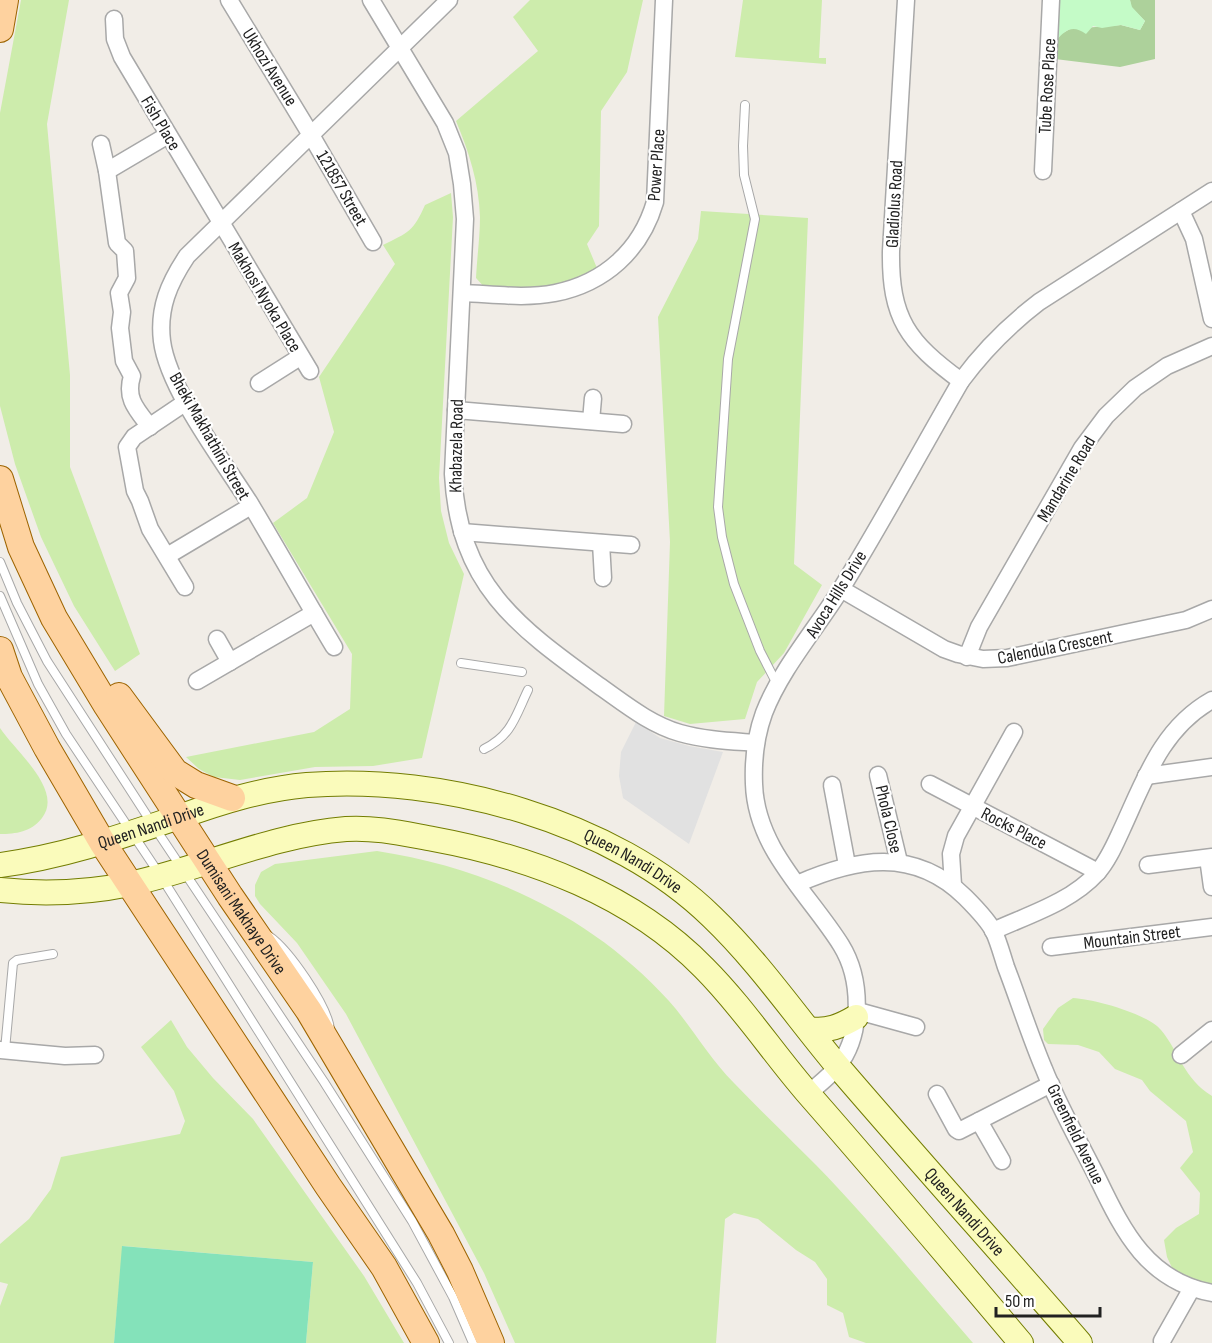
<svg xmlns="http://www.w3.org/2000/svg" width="1212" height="1343" viewBox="0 0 1212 1343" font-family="'Sofia Sans Condensed',sans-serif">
  <rect width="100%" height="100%" fill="#f1ede7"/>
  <!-- grass -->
  <g fill="#cdecac">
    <path d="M21 0H69L47 124 70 375V467L140 654 115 671 74 606 41 537 15 464 0 406V113Z"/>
    <path d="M530 0H643L627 72 601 111 599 226 587 244 599 273 547 291 486 289 476 278C477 257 480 237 480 217 479 183 469 152 456 121L538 51 513 17Z"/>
    <path d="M743 0H822L819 58H826V64L735 57Z"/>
    <path d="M451 193 453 217 439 478 441 511 449 543 464 574 422 758 373 766 315 767 240 780 214 777 199 769 186 757 314 732 350 709 352 654 273 523 307 498 334 432 319 377 395 264 383 245C409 232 413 232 425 205Z"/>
    <path d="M701 211 808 218 794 564 822 585 784 653 757 682 745 719 690 724 664 716 670 542 658 317 698 239Z"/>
    <path d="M0 728C15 751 64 790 42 818 31 832 16 834 0 834Z"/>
    <path d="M377 851C488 868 592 916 669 1001 692 1027 709 1058 734 1083 771 1122 812 1159 848 1199 891 1246 931 1295 973 1343H866L849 1337 843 1313 827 1305V1279L815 1262 796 1250 758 1219 734 1213 725 1219 716 1343H515L484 1273 346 1014 297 943 260 904 255 896V885L261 872 275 864Z"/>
    <path d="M1073 998C1094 999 1148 1014 1161 1030 1180 1053 1183 1078 1212 1096V1285L1200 1284 1174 1272 1167 1257 1164 1240 1176 1228 1199 1214 1200 1193 1180 1168 1193 1152 1186 1121 1150 1091 1142 1080 1115 1069 1099 1052 1078 1045 1048 1044 1044 1040 1043 1029 1058 1008Z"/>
    <path d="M171 1020 187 1047 213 1078 253 1119 364 1276 404 1343H306L313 1262 123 1246 114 1343H0V1306L8 1284 0 1282V1244L29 1219 51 1189 61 1157 180 1134 185 1121 174 1091 141 1047Z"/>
  </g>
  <!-- forest -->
  <path fill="#add19b" d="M1130 0H1155V59L1120 67 1055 59 1056 41 1061 34 1070 29 1121 25 1140 30 1145 21 1131 7Z"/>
  <!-- park -->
  <path fill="#c4fbc7" d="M1058 0H1130L1132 7 1145 21 1140 30 1121 25 1102 28 1093 26 1086 34C1073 25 1066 29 1056 41Z"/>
  <!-- pitch -->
  <path fill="#84e2ba" d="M122 1246 313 1262 306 1343H114Z"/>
  <!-- parking -->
  <path fill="#e1e1e1" d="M636 722 660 738 689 746 723 752 689 844 623 798 619 776 621 752Z"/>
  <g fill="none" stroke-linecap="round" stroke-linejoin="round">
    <defs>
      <g id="lane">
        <path d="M745 105 743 146 744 175 755 219 728 359 718 507 722 537 734 584 760 651 778 686"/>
        <path d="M0 562 17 603 47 661 153 825 324 1082 412 1221 453 1297 473 1343"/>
        <path d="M0 596 38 684 66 734 160 875 417 1283 449 1343"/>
        <path d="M461 663 522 672"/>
        <path d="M484 749C512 735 515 717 528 690"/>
        <path d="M269 936C289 950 327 1005 330 1029"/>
        <path d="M5 1050 13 963 17 960 53 954"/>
      </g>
      <g id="street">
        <path d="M229 0 311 135 373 242"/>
        <path d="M371 0 445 123 457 153 462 184 465 219 453 474C459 584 515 625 598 685 624 703 649 724 680 733 705 740 731 741 756 743"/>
        <path d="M906 0 891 251C890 319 908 342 961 381"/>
        <path d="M114 19 115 39 122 57 310 371"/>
        <path d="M101 144 107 171 117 243 125 251 127 278 119 293 122 312 120 328 124 361 132 376C125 399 137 410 150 427"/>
        <path d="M107 171 168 135"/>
        <path d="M1043 171 1051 0"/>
        <path d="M1181 211 1194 239 1212 319"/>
        <path d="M462 293C492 294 525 299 555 293 605 283 641 250 655 202L664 0"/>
        <path d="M259 383 300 357"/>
        <path d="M456 410 623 424"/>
        <path d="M591 421 593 398"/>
        <path d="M462 532 631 545"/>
        <path d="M601 543 603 578"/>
        <path d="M167 556 251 506"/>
        <path d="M185 587 150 529 140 501 135 491 127 447 134 437 186 402"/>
        <path d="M841 589 944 649 958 654 983 659 1007 658 1186 620 1212 609"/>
        <path d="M217 639 230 662"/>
        <path d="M334 647C306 600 279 552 251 505 224 462 168 389 162 341 158 308 169 283 187 256L449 0"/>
        <path d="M967 657 979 627 1082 448 1106 416 1135 388 1167 366 1212 346"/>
        <path d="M197 681 314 613"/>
        <path d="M878 775 899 862"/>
        <path d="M1146 776 1212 767"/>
        <path d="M930 784 1098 872"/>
        <path d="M832 785 847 865"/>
        <path d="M1208 858 1212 887"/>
        <path d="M1148 865 1212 857"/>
        <path d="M797 884C856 858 914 847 965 897 975 907 988 920 994 932 999 943 1002 955 1006 967 1019 1001 1030 1036 1044 1069 1059 1107 1080 1143 1098 1179 1124 1233 1148 1281 1212 1293"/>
        <path d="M953 885 951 854 956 836 1014 732"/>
        <path d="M993 931C1028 915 1071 902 1097 873 1108 861 1115 844 1122 829 1145 779 1162 728 1212 700"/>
        <path d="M1051 947 1212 927"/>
        <path d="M858 1011 916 1027"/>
        <path d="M0 1050 65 1056 95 1055"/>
        <path d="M1181 1055 1212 1030"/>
        <path d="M808 1094C818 1085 830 1076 838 1066 863 1034 862 979 841 945 809 894 756 849 754 784 753 760 756 735 764 713 781 669 816 629 841 589 883 521 921 450 961 381 983 351 1009 325 1039 302L1212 191"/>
        <path d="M937 1094 956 1129 959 1131 1051 1084"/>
        <path d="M979 1121 1002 1161"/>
        <path d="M1162 1341 1192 1288"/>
      </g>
      <g id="secondary">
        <path id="s1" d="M0 865C62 857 120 837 179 817 221 802 262 789 307 785 442 774 614 821 712 917 760 963 797 1018 840 1069 919 1161 1000 1251 1080 1343"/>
        <path d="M0 890C45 895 86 893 130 884 203 868 271 835 346 829 375 827 405 834 433 839 531 857 633 895 704 968 744 1008 774 1055 811 1097 882 1178 952 1261 1021 1343"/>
        <path d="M809 1029C827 1032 841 1026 856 1017"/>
      </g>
      <g id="primary">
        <path d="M0 29 5 0"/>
        <path id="s2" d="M0 479 21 547 54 618 107 706 230 896 309 1011 441 1234 460 1271 491 1343"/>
        <path d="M0 650 9 677 47 748 102 842 328 1186 384 1267 426 1343"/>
        <path d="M119 696 175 772 196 785 232 798"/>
      </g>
    </defs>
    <!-- lane casing -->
    <use href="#lane" stroke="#a8a8a8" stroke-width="10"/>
    <!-- street casing -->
    <use href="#street" stroke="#a8a8a8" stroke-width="19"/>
    <!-- secondary casing -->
    <use href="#secondary" stroke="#737d02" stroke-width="26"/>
    <!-- primary casing -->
    <use href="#primary" stroke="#9d6400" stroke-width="28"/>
    <!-- lane -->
    <use href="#lane" stroke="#fff" stroke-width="8"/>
    <!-- street -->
    <use href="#street" stroke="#fff" stroke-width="16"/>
    <!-- secondary -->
    <use href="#secondary" stroke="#fafbbb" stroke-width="24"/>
    <!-- primary -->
    <use href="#primary" stroke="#fed29f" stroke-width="26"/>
  </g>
  <g text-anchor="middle" stroke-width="4.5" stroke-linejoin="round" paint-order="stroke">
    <!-- street labels -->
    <g font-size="18" fill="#212121" stroke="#fff">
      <text transform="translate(270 67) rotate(58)" y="6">Ukhozi Avenue</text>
      <text transform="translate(1047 86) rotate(-87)" y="6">Tube Rose Place</text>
      <text transform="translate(161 123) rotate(59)" y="6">Fish Place</text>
      <text transform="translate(656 165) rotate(-86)" y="6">Power Place</text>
      <text transform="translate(342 188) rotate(60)" y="6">121857 Street</text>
      <text transform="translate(894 204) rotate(-87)" y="6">Gladiolus Road</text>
      <text transform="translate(265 297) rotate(59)" y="6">Makhosi Nyoka Place</text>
      <text transform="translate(210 436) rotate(60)" y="6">Bheki Makhathini Street</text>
      <text transform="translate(456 446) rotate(-89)" y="6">Khabazela Road</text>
      <text transform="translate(1066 479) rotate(-59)" y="6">Mandarine Road</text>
      <text transform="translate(836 594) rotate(-58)" y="6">Avoca Hills Drive</text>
      <text transform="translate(1055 647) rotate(-11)" y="6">Calendula Crescent</text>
      <text transform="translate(889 819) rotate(77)" y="6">Phola Close</text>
      <text dy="6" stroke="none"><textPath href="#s1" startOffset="156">Queen Nandi Drive</textPath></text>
      <text transform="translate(1014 828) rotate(27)" y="6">Rocks Place</text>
      <text dy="6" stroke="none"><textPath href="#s1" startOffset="658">Queen Nandi Drive</textPath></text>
      <text dy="6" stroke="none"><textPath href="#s2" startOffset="498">Dumisani Makhaye Drive</textPath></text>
      <text transform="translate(1132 937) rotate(-7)" y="6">Mountain Street</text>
      <text transform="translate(1076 1134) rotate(64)" y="6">Greenfield Avenue</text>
      <text dy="6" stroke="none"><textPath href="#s1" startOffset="1144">Queen Nandi Drive</textPath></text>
    </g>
  </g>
  <!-- scale -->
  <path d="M996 1307v9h104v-9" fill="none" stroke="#212121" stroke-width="3"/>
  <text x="1005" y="1307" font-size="18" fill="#212121" stroke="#ffffff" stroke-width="4.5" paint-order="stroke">50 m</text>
</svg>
